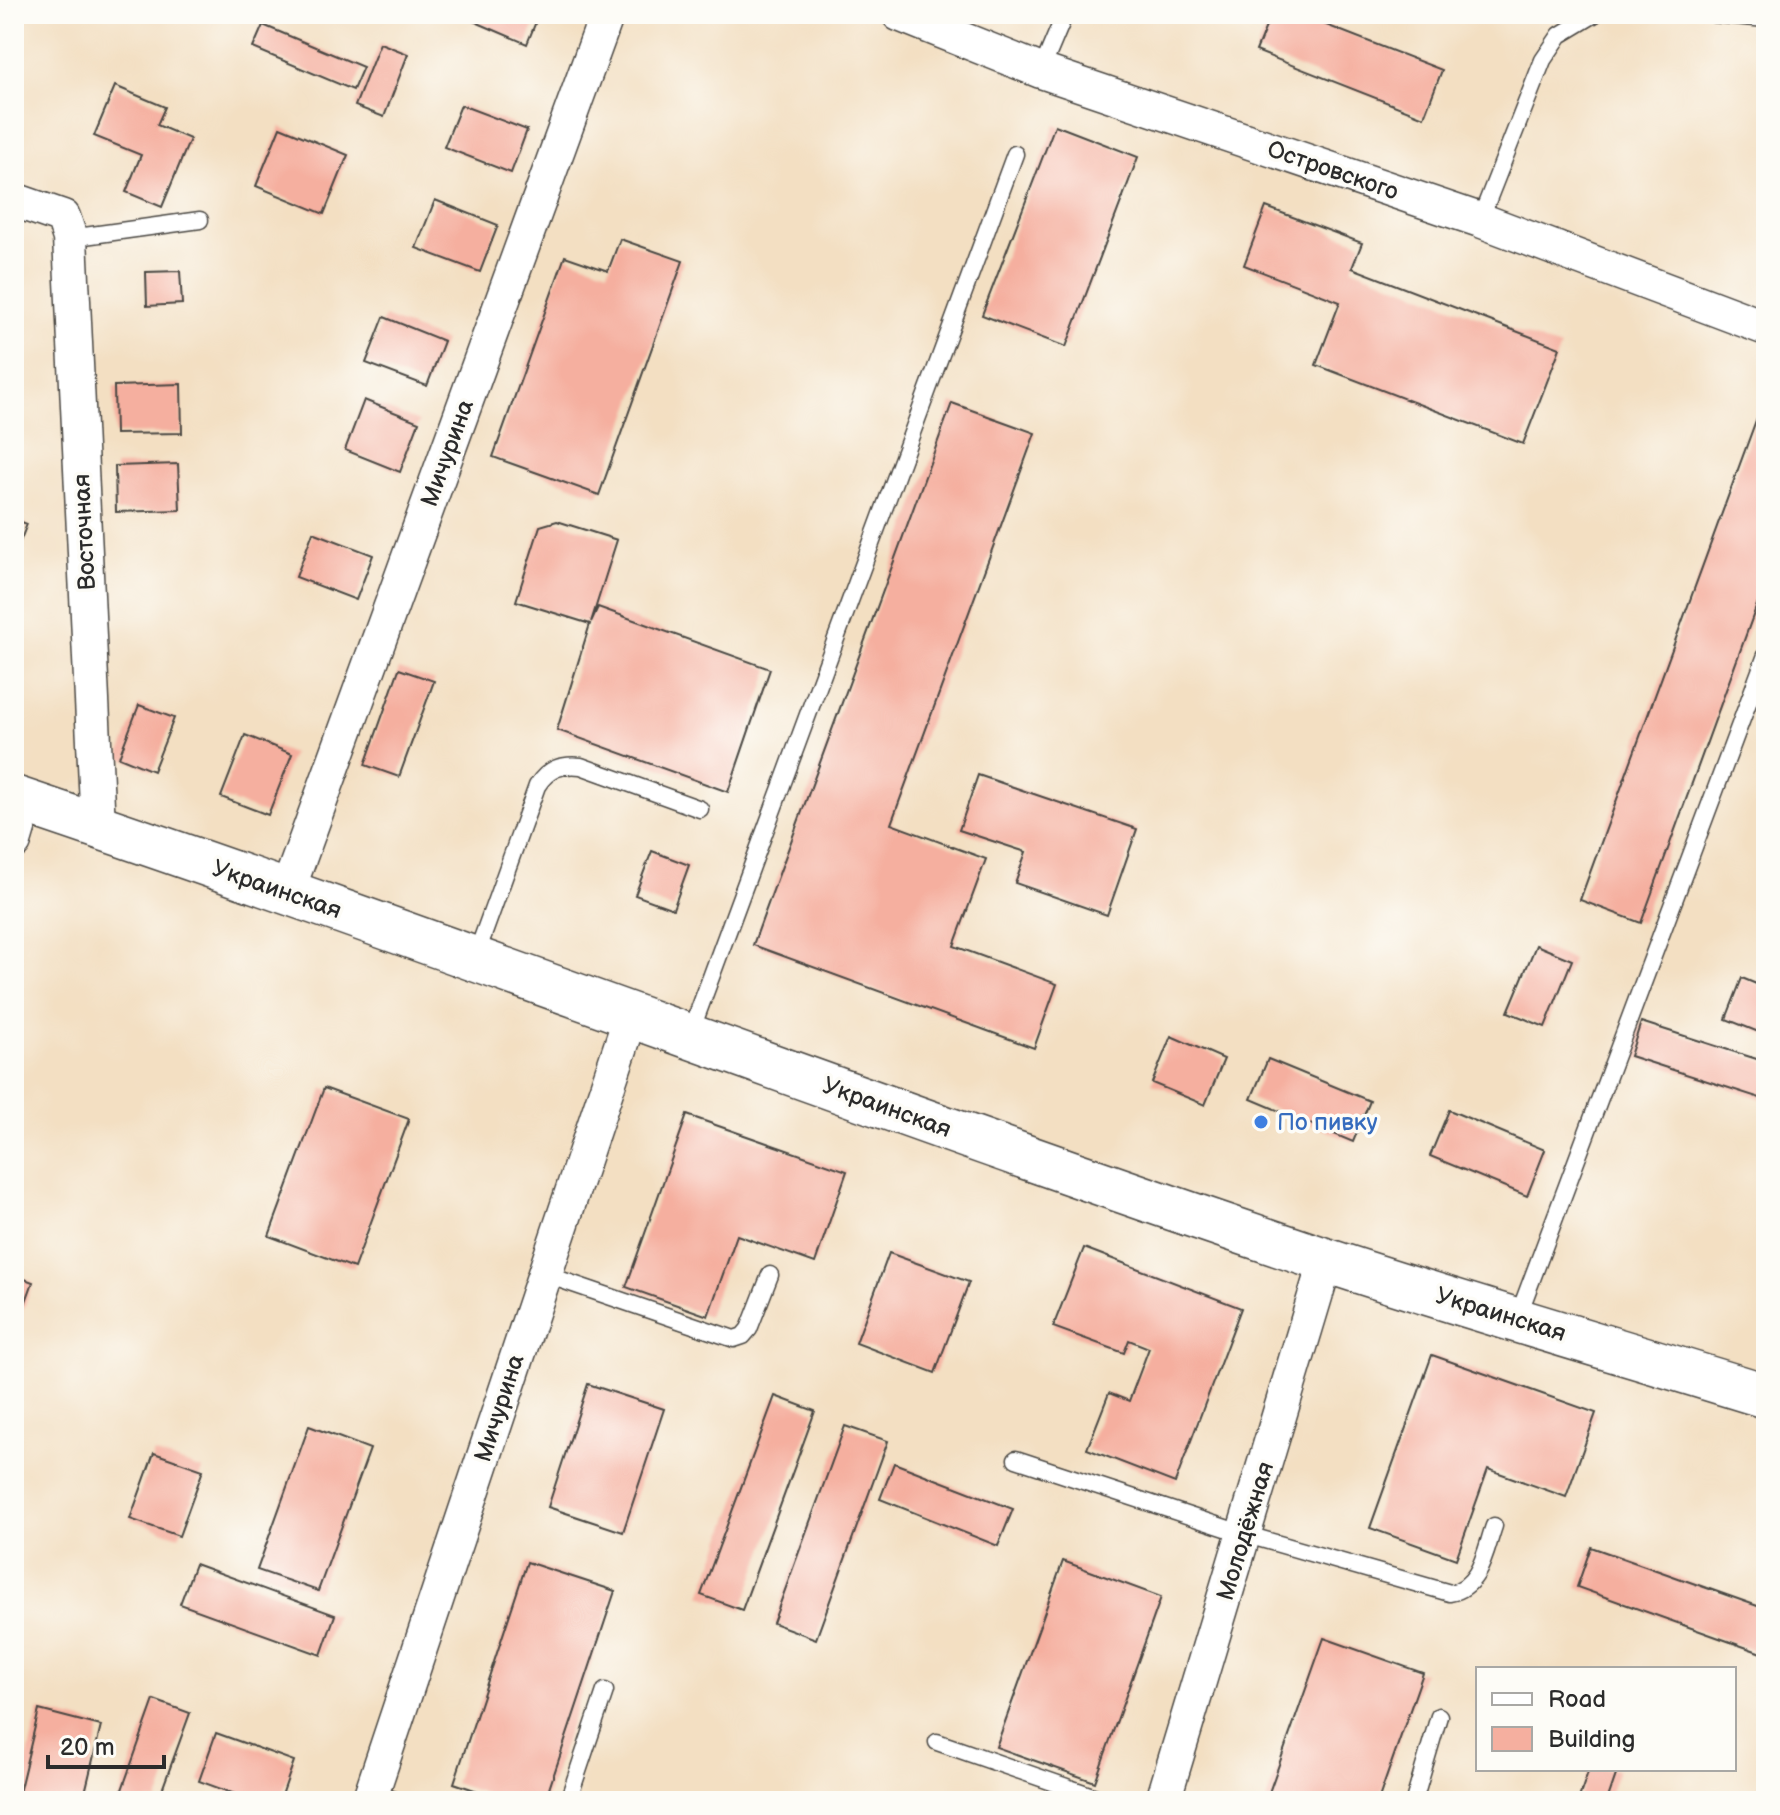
<svg xmlns="http://www.w3.org/2000/svg" width="1780" height="1815" viewBox="0 0 1780 1815" font-family="'Balsamiq Sans',sans-serif">
  <rect width="100%" height="100%" fill="#fdfcf7"/>
  <filter id="ink" filterUnits="userSpaceOnUse"><feTurbulence type="fractalNoise" baseFrequency=".0125" numOctaves="2"/><feDisplacementMap in="SourceGraphic" scale="16" xChannelSelector="R" yChannelSelector="G"/><feConvolveMatrix kernelMatrix="1 2 1 2 8 2 1 2 1" color-interpolation-filters="sRGB"/></filter>
  <filter id="wash" filterUnits="userSpaceOnUse"><feTurbulence type="fractalNoise" baseFrequency=".006" numOctaves="4" result="noise"/><feDisplacementMap in="SourceGraphic" scale="32" xChannelSelector="R" yChannelSelector="G"/><feGaussianBlur stdDeviation="1.8" result="paint"/><feColorMatrix in="noise" values="0 0 0 0 0 0 0 0 0 0 0 0 0 0 0 0 0 1.4 0 .05"/><feComposite in="paint" operator="in"/></filter>
  <g filter="url(#wash)">
    <rect width="100%" height="100%" fill="#f3dfc2"/>
    <g id="blocks">
      <!-- building -->
      <g fill="#f5af9f">
        <path d="M457 14H539L527 44Z"/>
        <path d="M1271 14H1298L1442 70 1424 117 1256 51Z"/>
        <path d="M263 25 363 67 353 90 253 48Z"/>
        <path d="M380 43 408 54 384 117 355 106Z"/>
        <path d="M115 86 165 107 157 125 190 139 162 207 126 192 141 155 94 136Z"/>
        <path d="M461 105 527 130 511 173 444 147Z"/>
        <path d="M1055 125 1138 157 1066 347 982 315Z"/>
        <path d="M280 127 348 155 324 214 256 186Z"/>
        <path d="M435 200 498 225 480 272 416 248Z"/>
        <path d="M1266 207 1362 243 1352 268 1560 348 1523 444 1316 365 1340 302 1244 265Z"/>
        <path d="M620 239 683 261 599 495 493 457 565 256 608 271Z"/>
        <path d="M180 271 182 304 147 306 146 272Z"/>
        <path d="M14 308 24 312 14 337Z"/>
        <path d="M384 317 444 341 427 386 366 363Z"/>
        <path d="M181 384 182 433 115 434 114 386Z"/>
        <path d="M1766 393V580L1641 923 1580 900Z"/>
        <path d="M364 400 419 422 400 472 345 450Z"/>
        <path d="M952 403 1035 433 891 824 986 859 954 946 1057 984 1034 1048 753 945Z"/>
        <path d="M178 464 180 510 116 512 115 466Z"/>
        <path d="M14 519 27 524 14 557Z"/>
        <path d="M557 521 617 540 591 622 598 607 770 669 728 792 557 730 590 624 516 601 540 526Z"/>
        <path d="M313 532 373 555 356 600 296 577Z"/>
        <path d="M399 669 434 681 399 777 365 765Z"/>
        <path d="M139 705 174 718 153 771 119 757Z"/>
        <path d="M245 735 292 754 268 815 221 797Z"/>
        <path d="M978 775 1137 829 1107 915 1015 883 1026 852 959 830Z"/>
        <path d="M652 851 689 865 673 909 635 895Z"/>
        <path d="M1536 945 1572 960 1545 1027 1508 1012Z"/>
        <path d="M1742 978 1766 988V1035L1726 1019Z"/>
        <path d="M1641 1022 1766 1062V1100L1630 1056Z"/>
        <path d="M1171 1036 1224 1059 1205 1105 1152 1083Z"/>
        <path d="M1268 1059 1370 1101 1353 1142 1251 1099Z"/>
        <path d="M324 1088 409 1119 354 1268 269 1236Z"/>
        <path d="M1449 1110 1545 1150 1527 1196 1430 1156Z"/>
        <path d="M687 1115 847 1171 815 1263 737 1235 708 1316 626 1287Z"/>
        <path d="M1084 1248 1241 1308 1175 1483 1087 1449 1109 1393 1129 1401 1149 1348 1129 1340 1124 1353 1053 1327Z"/>
        <path d="M889 1253 969 1282 935 1373 856 1343Z"/>
        <path d="M14 1275 33 1282 17 1326 14 1325Z"/>
        <path d="M1432 1355 1596 1413 1566 1497 1488 1469 1456 1559 1370 1528Z"/>
        <path d="M588 1384 664 1409 623 1532 548 1507Z"/>
        <path d="M775 1396 815 1411 742 1610 701 1595Z"/>
        <path d="M309 1426 370 1449 318 1591 257 1570Z"/>
        <path d="M845 1426 888 1441 816 1639 773 1623Z"/>
        <path d="M154 1453 203 1470 179 1536 130 1519Z"/>
        <path d="M894 1463 1013 1509 998 1546 880 1499Z"/>
        <path d="M1591 1547 1766 1609 1764 1654 1577 1587Z"/>
        <path d="M1063 1561 1161 1597 1095 1782 996 1747Z"/>
        <path d="M527 1562 615 1591 545 1801H507L454 1783Z"/>
        <path d="M195 1564 335 1615 321 1655 180 1604Z"/>
        <path d="M1324 1638 1423 1673 1378 1801H1266Z"/>
        <path d="M154 1700 190 1713 158 1801H118Z"/>
        <path d="M39 1710 101 1726 83 1801H17Z"/>
        <path d="M216 1733 294 1761 280 1801H254L199 1781Z"/>
        <path d="M1589 1769H1618L1607 1801H1578Z"/>
      </g>
    </g>
  </g>
  <g filter="url(#ink)">
    <use href="#blocks" fill-opacity="0" stroke="#494642" stroke-width="2"/>
    <g fill="none" stroke-linecap="round" stroke-linejoin="round">
      <defs>
        <g id="lane">
          <path d="M1713 14 1766 19"/>
          <path d="M1041 71 1065 14"/>
          <path d="M1480 220 1543 60 1560 35 1595 14"/>
          <path d="M70 238 200 220"/>
          <path d="M475 958 537 786C548 768 562 764 581 766L700 809"/>
          <path d="M690 1034 1015 154"/>
          <path d="M544 1274 734 1339 743 1336 749 1329 770 1275"/>
          <path d="M1517 1319 1766 655"/>
          <path d="M1016 1459 1244 1534 1450 1593C1481 1587 1485 1551 1494 1526"/>
          <path d="M937 1742 1107 1801"/>
          <path d="M372 1792 397 1801"/>
          <path d="M568 1801 605 1691"/>
          <path d="M1414 1801 1439 1716"/>
        </g>
        <g id="street">
          <path d="M899 14 1041 71 1480 220 1766 328"/>
          <path d="M14 200 63 217 70 238 98 826"/>
          <path d="M14 842 26 802"/>
          <path d="M287 892 607 14"/>
          <path d="M369 1801 631 1016"/>
          <path d="M1163 1801 1326 1260"/>
        </g>
        <path id="secondary" d="M14 798C452 945 883 1112 1322 1259 1469 1308 1618 1350 1766 1396"/>
      </defs>
      <!-- lane casing -->
      <use href="#lane" stroke="#494642" stroke-width="19"/>
      <!-- street casing -->
      <use href="#street" stroke="#494642" stroke-width="37"/>
      <!-- secondary casing -->
      <use href="#secondary" stroke="#494642" stroke-width="47"/>
      <!-- lane -->
      <use href="#lane" stroke="#fff" stroke-width="16"/>
      <!-- street -->
      <use href="#street" stroke="#fff" stroke-width="34"/>
      <!-- secondary -->
      <use href="#secondary" stroke="#fff" stroke-width="44"/>
    </g>
  </g>
  <!-- markers -->
  <circle fill="#3f7fe0" stroke="#fdfcf7" stroke-width="3" cx="1261" cy="1122" r="8"/>
  <g text-anchor="middle" stroke-width="7" stroke-linejoin="round" paint-order="stroke">
    <!-- street labels -->
    <g font-size="24" fill="#2b2b2b" stroke="#fdfcf7">
      <text transform="translate(1333 170) rotate(19)" y="8">Островского</text>
      <text transform="translate(447 453) rotate(-70)" y="8">Мичурина</text>
      <text transform="translate(84 532) rotate(-93)" y="8">Восточная</text>
      <text transform="translate(277 889) rotate(19)" y="8">Украинская</text>
      <text transform="translate(887 1107) rotate(20)" y="8">Украинская</text>
      <text transform="translate(1501 1314) rotate(17)" y="8">Украинская</text>
      <text transform="translate(499 1408) rotate(-72)" y="8">Мичурина</text>
      <text transform="translate(1245 1531) rotate(-73)" y="8">Молодёжная</text>
    </g>
    <!-- shop labels -->
    <g font-size="24" fill="#366cbe" stroke="#fdfcf7" text-anchor="start">
      <text x="1277" y="1130">По пивку</text>
    </g>
  </g>
  <!-- margin -->
  <rect width="1780" height="1815" fill="none" stroke="#fdfcf7" stroke-width="48"/>
  <!-- legend -->
  <rect x="1476" y="1667" width="260" height="104" fill="#fdfcf7" stroke="#a9a8a5" stroke-width="2"/>
  <rect x="1492" y="1693" width="40" height="12" fill="#ffffff" stroke="#a9a8a5" stroke-width="2"/>
  <text x="1548" y="1707" font-size="24" fill="#2b2b2b">Road</text>
  <rect x="1492" y="1727" width="40" height="24" fill="#f5af9f" stroke="#a9a8a5" stroke-width="2"/>
  <text x="1548" y="1747" font-size="24" fill="#2b2b2b">Building</text>
  <!-- scale -->
  <path d="M48 1755v12h116v-12" fill="none" stroke="#2b2b2b" stroke-width="4"/>
  <text x="60" y="1755" font-size="24" fill="#2b2b2b" stroke="#fdfcf7" stroke-width="6" paint-order="stroke">20 m</text>
</svg>
